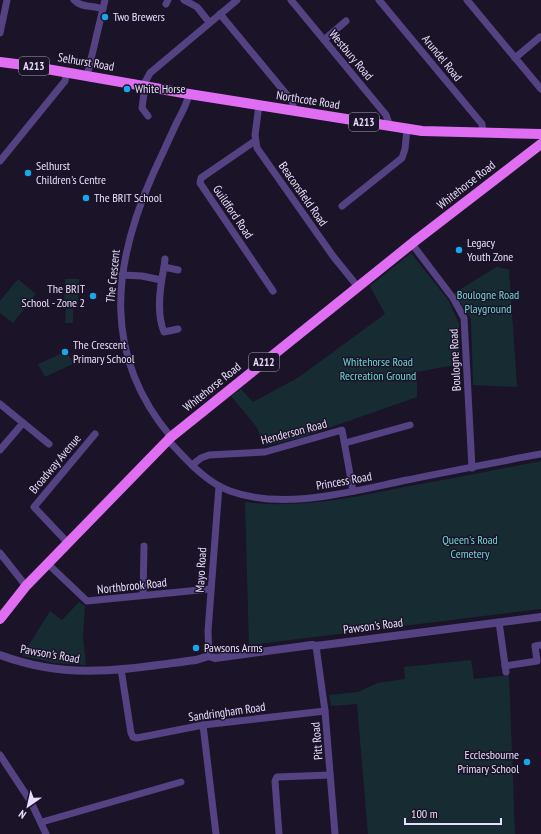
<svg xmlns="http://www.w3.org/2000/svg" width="541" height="834" viewBox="0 0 541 834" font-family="'PT Sans Narrow',sans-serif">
  <rect width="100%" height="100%" fill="#1b1328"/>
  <!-- green -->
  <g fill="#162c32">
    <path d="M411 253 449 301 459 324 460 364 417 372V397L303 437 265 446 256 426 231 396 241 389 253 402 299 377 385 314 370 286Z"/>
    <path d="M498 266 499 268 509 269 517 387 473 385 471 319 454 293Z"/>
    <path d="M18 279 36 294 13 323 0 313V301Z"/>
    <path d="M65 279H79L78 308H64Z"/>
    <path d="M66 309H73V323H65Z"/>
    <path d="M67 351 73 364 45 377 38 364Z"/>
    <path d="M541 461V609L249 645 245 502C298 509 352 498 404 487 450 479 495 470 541 461Z"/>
    <path d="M79 602 85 606 83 637 86 665 54 663 22 656 50 611 62 620Z"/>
    <path d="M471 660 474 679 509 675 515 834H368L357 704 331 706 329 695 358 692 377 683 405 679 404 667Z"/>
  </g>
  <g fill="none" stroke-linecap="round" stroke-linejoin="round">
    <!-- minor -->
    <g stroke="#544283" stroke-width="7">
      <path d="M74 0C81 8 93 5 103 9"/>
      <path d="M184 0 197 7 209 22"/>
      <path d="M291 0 386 115 390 126"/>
      <path d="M379 0 482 124 483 133"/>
      <path d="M467 0 541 89"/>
      <path d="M166 4 168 0"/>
      <path d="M220 14 292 101 294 110"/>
      <path d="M0 33 7 0"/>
      <path d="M324 40 346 21"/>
      <path d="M515 58 540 37"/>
      <path d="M87 76 105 0"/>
      <path d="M143 86 150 73 237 0"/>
      <path d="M145 86 142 108 148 116"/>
      <path d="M259 105 255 135 257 148 333 256 358 287"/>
      <path d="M255 141 201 178 200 183 273 291"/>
      <path d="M0 161 65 81 67 72"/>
      <path d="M342 206 402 158 405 149 407 129"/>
      <path d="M412 244 453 298 464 318 472 468"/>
      <path d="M164 267 165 259"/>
      <path d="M178 270 164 267C160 287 156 313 164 332L178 329"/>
      <path d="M122 275 142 276 161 280"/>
      <path d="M0 404 49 444"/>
      <path d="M171 437C102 355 112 266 153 174 161 157 169 139 177 122 182 113 187 103 189 94"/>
      <path d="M168 440C186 459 205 482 230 491 284 511 353 491 407 480 452 471 496 462 541 454"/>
      <path d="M345 443 410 425"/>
      <path d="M0 450 23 423"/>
      <path d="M192 465 201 458 209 455 265 452 342 430 353 491"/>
      <path d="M68 543 34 507 95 434"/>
      <path d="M0 553 26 586"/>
      <path d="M48 564 87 601 210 589"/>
      <path d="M143 595 144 546"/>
      <path d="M499 622 506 672"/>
      <path d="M316 646 325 711 335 834"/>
      <path d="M209 656 208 631 219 486"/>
      <path d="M505 666 537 661 535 646 541 645"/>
      <path d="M121 669 131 733 133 737 137 738 203 725 325 711"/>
      <path d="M203 725 216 834"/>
      <path d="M0 755 31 802 46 834"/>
      <path d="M42 822 181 782"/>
      <path d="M279 834 275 781 277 777 330 775"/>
    </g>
    <!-- tertiary -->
    <path stroke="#544283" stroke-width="8" d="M0 655C70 681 125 669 196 660L209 656 215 658 312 645 316 646 541 617"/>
    <!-- primary -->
    <g stroke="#df6ef2" stroke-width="10">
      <path d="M0 62 24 65 189 94 422 131 541 134"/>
      <path d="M0 619 26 586 171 437 415 241 541 144"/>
    </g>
  </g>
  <!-- markers -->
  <g fill="#1aa6eb" stroke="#1b1328" stroke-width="1.5">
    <circle cx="105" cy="17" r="4"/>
    <circle cx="127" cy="89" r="4"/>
    <circle cx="28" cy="173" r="4"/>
    <circle cx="86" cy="198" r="4"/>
    <circle cx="459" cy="250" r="4"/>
    <circle cx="93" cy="296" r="4"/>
    <circle cx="65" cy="352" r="4"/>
    <circle cx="196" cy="648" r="4"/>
    <circle cx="527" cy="762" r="4"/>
  </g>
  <g text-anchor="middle" stroke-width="3" stroke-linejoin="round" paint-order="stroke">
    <!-- shield labels -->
    <g fill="#1b1328" stroke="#aaa0bc" stroke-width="1">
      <rect x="19" y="57" width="30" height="18" rx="3"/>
      <rect x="349" y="113" width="30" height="18" rx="3"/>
      <rect x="249" y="353" width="30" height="18" rx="3"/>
    </g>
    <g font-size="11" font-weight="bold" fill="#e8ddfc">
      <text x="34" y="70">A213</text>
      <text x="364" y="126">A213</text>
      <text x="264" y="366">A212</text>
    </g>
    <!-- poi labels -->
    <g font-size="12" fill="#e8ddfc" stroke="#1b1328" text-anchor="start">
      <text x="113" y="21">Two Brewers</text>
      <text x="135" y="93">White Horse</text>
      <text x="36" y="170">Selhurst<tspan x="36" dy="14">Children's Centre</tspan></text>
      <text x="94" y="202">The BRIT School</text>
      <text x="467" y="247">Legacy<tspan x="467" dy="14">Youth Zone</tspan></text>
      <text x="85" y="293" text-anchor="end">The BRIT<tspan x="85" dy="14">School - Zone 2</tspan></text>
      <text x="73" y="349">The Crescent<tspan x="73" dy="14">Primary School</tspan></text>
      <text x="204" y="652">Pawsons Arms</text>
      <text x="519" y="759" text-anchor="end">Ecclesbourne<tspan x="519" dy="14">Primary School</tspan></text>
    </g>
    <!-- street labels -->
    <g font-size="12" fill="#e8ddfc" stroke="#1b1328">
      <text transform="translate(351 55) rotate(50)" y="4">Westbury Road</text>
      <text transform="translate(442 58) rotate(51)" y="4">Arundel Road</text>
      <text transform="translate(86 62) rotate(10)" y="4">Selhurst Road</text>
      <text transform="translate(308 100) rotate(9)" y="4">Northcote Road</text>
      <text transform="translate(466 185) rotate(-38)" y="4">Whitehorse Road</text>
      <text transform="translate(303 194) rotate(55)" y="4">Beaconsfield Road</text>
      <text transform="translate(233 212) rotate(56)" y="4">Guildford Road</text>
      <text transform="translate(113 276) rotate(-84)" y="4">The Crescent</text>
      <text transform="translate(455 360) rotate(-93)" y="4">Boulogne Road</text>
      <text transform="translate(212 387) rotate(-39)" y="4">Whitehorse Road</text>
      <text transform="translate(294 432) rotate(-15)" y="4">Henderson Road</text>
      <text transform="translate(55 464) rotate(-50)" y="4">Broadway Avenue</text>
      <text transform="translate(344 481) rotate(-10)" y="4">Princess Road</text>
      <text transform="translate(201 570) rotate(-87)" y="4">Mayo Road</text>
      <text transform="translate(132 586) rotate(-6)" y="4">Northbrook Road</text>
      <text transform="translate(373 626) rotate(-7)" y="4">Pawson's Road</text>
      <text transform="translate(50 654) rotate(10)" y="4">Pawson's Road</text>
      <text transform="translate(227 712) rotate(-8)" y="4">Sandringham Road</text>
      <text transform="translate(317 741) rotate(-95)" y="4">Pitt Road</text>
    </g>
    <!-- park labels -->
    <g font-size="12" fill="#6ed7d5" stroke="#1b1328">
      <text x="488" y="299">Boulogne Road<tspan x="488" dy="14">Playground</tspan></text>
      <text x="378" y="366">Whitehorse Road<tspan x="378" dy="14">Recreation Ground</tspan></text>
      <text x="470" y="544">Queen's Road<tspan x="470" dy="14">Cemetery</tspan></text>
    </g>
  </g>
  <!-- north arrow -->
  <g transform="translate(28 806) rotate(214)" stroke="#1b1328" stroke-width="3" paint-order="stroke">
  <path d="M0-3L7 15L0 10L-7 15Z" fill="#e8ddfc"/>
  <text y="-6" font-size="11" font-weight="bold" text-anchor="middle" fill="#e8ddfc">N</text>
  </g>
  <!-- scale -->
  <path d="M405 818v6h96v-6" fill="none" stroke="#e8ddfc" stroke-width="2"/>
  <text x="411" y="818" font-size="12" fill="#e8ddfc" stroke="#1b1328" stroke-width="3" paint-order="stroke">100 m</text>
</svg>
